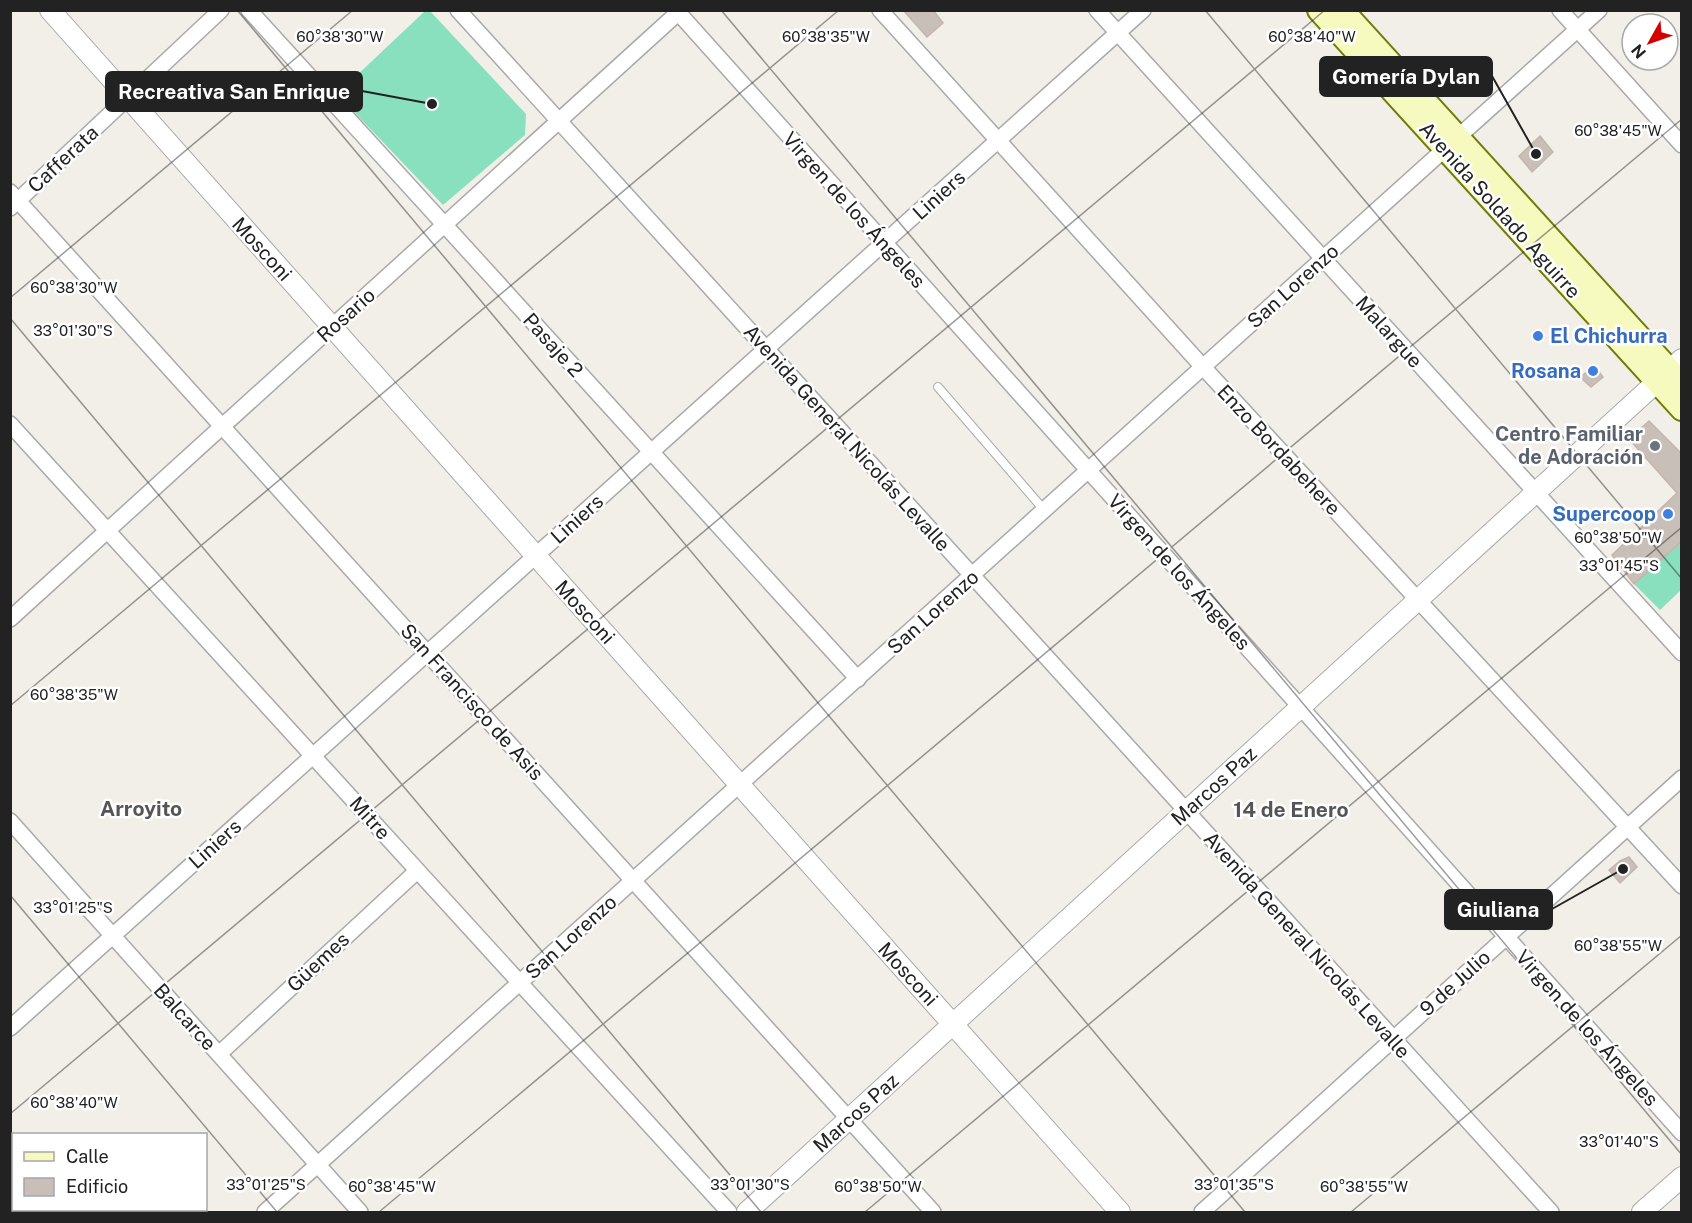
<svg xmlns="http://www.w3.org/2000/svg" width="1692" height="1223" viewBox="0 0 1692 1223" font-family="'Public Sans',sans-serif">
  <rect width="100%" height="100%" fill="#f2efe9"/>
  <!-- pitch -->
  <g fill="#88e0be">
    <path d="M425 11H430L526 114 525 135 443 205 337 94Z"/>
    <path d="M1681 541V590L1660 610 1634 584Z"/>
  </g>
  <!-- building -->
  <g fill="#c7bfb8" stroke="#c4b6ab" stroke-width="1.5">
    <path d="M903 10H933L943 23 927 37Z"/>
    <path d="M1540 136 1553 152 1532 172 1519 156Z"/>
    <path d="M1595 366 1603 377 1591 387 1580 377Z"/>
    <path d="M1649 421 1682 454V541L1634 584 1612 555 1677 493 1629 439Z"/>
    <path d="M1629 857 1637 867 1620 883 1609 870 1620 861Z"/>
  </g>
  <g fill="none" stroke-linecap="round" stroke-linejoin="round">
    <defs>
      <path id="service" d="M938 387 1045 511"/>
      <g id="minor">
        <path d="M249 10 858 679"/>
        <path d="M458 10 1551 1212"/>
        <path d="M676 10 1682 1133"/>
        <path d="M880 10 1203 367 1682 886"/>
        <path d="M1097 10 1682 653"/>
        <path d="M1560 10 1682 145"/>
        <path d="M10 192 933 1212"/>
        <path d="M10 208 221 10"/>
        <path d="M10 424 729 1212"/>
        <path d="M10 619 681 10"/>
        <path d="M10 821 360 1212"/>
        <path d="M10 1028 1143 10"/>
        <path d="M219 1054 417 871"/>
        <path d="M10 1197 14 1200"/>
        <path d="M22 1210 25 1212"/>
        <path d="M265 1212 1599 10"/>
        <path d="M1202 1212 1682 778"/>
      </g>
      <g id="tertiary">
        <path d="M50 10 1120 1212"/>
        <path d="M747 1212 1682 359"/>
        <path d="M1642 1212 1682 1177"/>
      </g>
      <g id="secondary">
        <path d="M1319 10 1682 409"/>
        <path d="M1342 10 1682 384"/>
      </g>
    </defs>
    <!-- service casing -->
    <use href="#service" stroke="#a9a9a9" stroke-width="10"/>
    <!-- minor casing -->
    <use href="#minor" stroke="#a9a9a9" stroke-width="18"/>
    <!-- tertiary casing -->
    <use href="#tertiary" stroke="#a9a9a9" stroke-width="22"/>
    <!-- secondary casing -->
    <use href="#secondary" stroke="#707d05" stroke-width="26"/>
    <!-- service -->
    <use href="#service" stroke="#fff" stroke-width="8"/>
    <!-- minor -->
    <use href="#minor" stroke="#fff" stroke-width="15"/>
    <!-- tertiary -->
    <use href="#tertiary" stroke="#fff" stroke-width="20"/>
    <!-- secondary -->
    <use href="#secondary" stroke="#f7fabf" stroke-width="22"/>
  </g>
  <!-- ticks -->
  <path fill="none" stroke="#222" stroke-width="1.5" stroke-opacity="0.45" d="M237 10 1245 1212M721 10 1682 1155M1205 10 1682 579M10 298 353 10M10 318 761 1212M10 706 839 10M10 895 277 1212M10 1114 1325 10M379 1212 1682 119M865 1212 1682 527M1351 1212 1682 935"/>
  <!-- markers -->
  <g fill="#3f7fe0" stroke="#fff" stroke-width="2">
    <circle cx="1538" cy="336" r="6"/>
    <circle cx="1593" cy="371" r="6"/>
    <circle cx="1668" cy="514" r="6"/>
  </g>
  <circle fill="#6b7280" stroke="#fff" stroke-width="2" cx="1655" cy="446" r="6"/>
  <g text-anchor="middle" stroke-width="5" stroke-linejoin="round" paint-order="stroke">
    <!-- street labels -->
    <g font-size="20" fill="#222" stroke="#fff">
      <text transform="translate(63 159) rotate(-43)" y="7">Cafferata</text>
      <text transform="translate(939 195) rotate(-42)" y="7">Liniers</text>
      <text transform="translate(854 210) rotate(48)" y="7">Virgen de los Ángeles</text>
      <text transform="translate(1500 210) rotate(48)" y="7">Avenida Soldado Aguirre</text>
      <text transform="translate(262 249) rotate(48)" y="7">Mosconi</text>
      <text transform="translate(1293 286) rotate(-42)" y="7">San Lorenzo</text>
      <text transform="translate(346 315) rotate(-42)" y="7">Rosario</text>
      <text transform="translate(1389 332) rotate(48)" y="7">Malargue</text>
      <text transform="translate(553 345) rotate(48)" y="7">Pasaje 2</text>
      <text transform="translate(847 438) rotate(48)" y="7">Avenida General Nicolás Levalle</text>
      <text transform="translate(1279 450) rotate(47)" y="7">Enzo Bordabehere</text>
      <text transform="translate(577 519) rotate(-42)" y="7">Liniers</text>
      <text transform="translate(1179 572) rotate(48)" y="7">Virgen de los Ángeles</text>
      <text transform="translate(585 612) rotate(48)" y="7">Mosconi</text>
      <text transform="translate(933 612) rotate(-42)" y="7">San Lorenzo</text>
      <text transform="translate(472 702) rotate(48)" y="7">San Francisco de Asis</text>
      <text transform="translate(1214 786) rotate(-42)" y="7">Marcos Paz</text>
      <text transform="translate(370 818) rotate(48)" y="7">Mitre</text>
      <text transform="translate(215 844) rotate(-42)" y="7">Liniers</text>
      <text transform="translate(571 937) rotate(-42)" y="7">San Lorenzo</text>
      <text transform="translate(1307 945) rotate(48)" y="7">Avenida General Nicolás Levalle</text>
      <text transform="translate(318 962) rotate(-43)" y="7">Güemes</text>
      <text transform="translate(908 974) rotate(48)" y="7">Mosconi</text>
      <text transform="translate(1455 983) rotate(-42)" y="7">9 de Julio</text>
      <text transform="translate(185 1017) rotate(48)" y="7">Balcarce</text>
      <text transform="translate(1587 1028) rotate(48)" y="7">Virgen de los Ángeles</text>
      <text transform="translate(856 1113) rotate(-42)" y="7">Marcos Paz</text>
    </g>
    <!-- shop labels -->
    <g font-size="20" font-weight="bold" fill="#366cbe" stroke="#fff" text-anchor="end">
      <text x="1550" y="343" text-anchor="start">El Chichurra</text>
      <text x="1581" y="378">Rosana</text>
      <text x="1656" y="521">Supercoop</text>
    </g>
    <!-- worship labels -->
    <g font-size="20" font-weight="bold" fill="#5b616d" stroke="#fff" text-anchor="end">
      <text x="1643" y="441">Centro Familiar<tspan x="1643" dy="23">de Adoración</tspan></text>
    </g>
    <!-- neighbourhood labels -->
    <g font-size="21" font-weight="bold" fill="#555" stroke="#fff">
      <text x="141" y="816">Arroyito</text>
      <text x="1291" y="817">14 de Enero</text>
    </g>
  </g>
  <g font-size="15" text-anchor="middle" fill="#222" stroke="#fff" stroke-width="5" stroke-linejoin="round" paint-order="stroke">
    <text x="340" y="42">60°38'30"W</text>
    <text x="826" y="42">60°38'35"W</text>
    <text x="1312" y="42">60°38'40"W</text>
    <text x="1618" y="136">60°38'45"W</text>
    <text x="74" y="293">60°38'30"W</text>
    <text x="73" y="336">33°01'30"S</text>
    <text x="1618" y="543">60°38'50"W</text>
    <text x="1619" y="571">33°01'45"S</text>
    <text x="74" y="700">60°38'35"W</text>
    <text x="73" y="913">33°01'25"S</text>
    <text x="1618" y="951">60°38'55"W</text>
    <text x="74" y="1108">60°38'40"W</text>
    <text x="1619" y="1147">33°01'40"S</text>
    <text x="266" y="1190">33°01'25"S</text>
    <text x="750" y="1190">33°01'30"S</text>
    <text x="1234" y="1190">33°01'35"S</text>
    <text x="392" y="1192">60°38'45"W</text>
    <text x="878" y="1192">60°38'50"W</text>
    <text x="1364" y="1192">60°38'55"W</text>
  </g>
  <!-- callouts -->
  <path fill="none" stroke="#222" stroke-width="2" d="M1536 154L1492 76M432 104L362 91M1623 869L1552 909"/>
  <g fill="#222" stroke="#fff" stroke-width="2">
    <circle cx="1536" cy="154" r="6"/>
    <circle cx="432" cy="104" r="6"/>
    <circle cx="1623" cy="869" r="6"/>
  </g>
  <g fill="#222" stroke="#222" stroke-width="2">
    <rect x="1320" y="57" width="172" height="39" rx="6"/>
    <rect x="106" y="72" width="256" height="39" rx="6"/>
    <rect x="1445" y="890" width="107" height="39" rx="6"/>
  </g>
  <g font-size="21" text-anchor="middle" font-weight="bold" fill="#fff">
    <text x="1406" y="84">Gomería Dylan</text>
    <text x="234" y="99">Recreativa San Enrique</text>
    <text x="1498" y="917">Giuliana</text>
  </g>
  <!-- border -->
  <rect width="1692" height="1223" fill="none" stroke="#222222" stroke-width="24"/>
  <!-- legend -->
  <rect x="12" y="1133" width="195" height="78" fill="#ffffff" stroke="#a7a7a7" stroke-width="1.5"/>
  <rect x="24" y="1152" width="30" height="9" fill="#f7fabf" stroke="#a7a7a7" stroke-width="1.5"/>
  <text x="66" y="1163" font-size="18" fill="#222222">Calle</text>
  <rect x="24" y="1178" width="30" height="18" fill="#c7bfb8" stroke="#a7a7a7" stroke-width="1.5"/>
  <text x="66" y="1193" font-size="18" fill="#222222">Edificio</text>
  <!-- north arrow -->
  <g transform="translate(1650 42) rotate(230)"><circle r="28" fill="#ffffff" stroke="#a7a7a7" stroke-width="1.5"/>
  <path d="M0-4.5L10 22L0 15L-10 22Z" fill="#d40000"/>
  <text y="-9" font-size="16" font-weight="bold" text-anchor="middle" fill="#222222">N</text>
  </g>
</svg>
